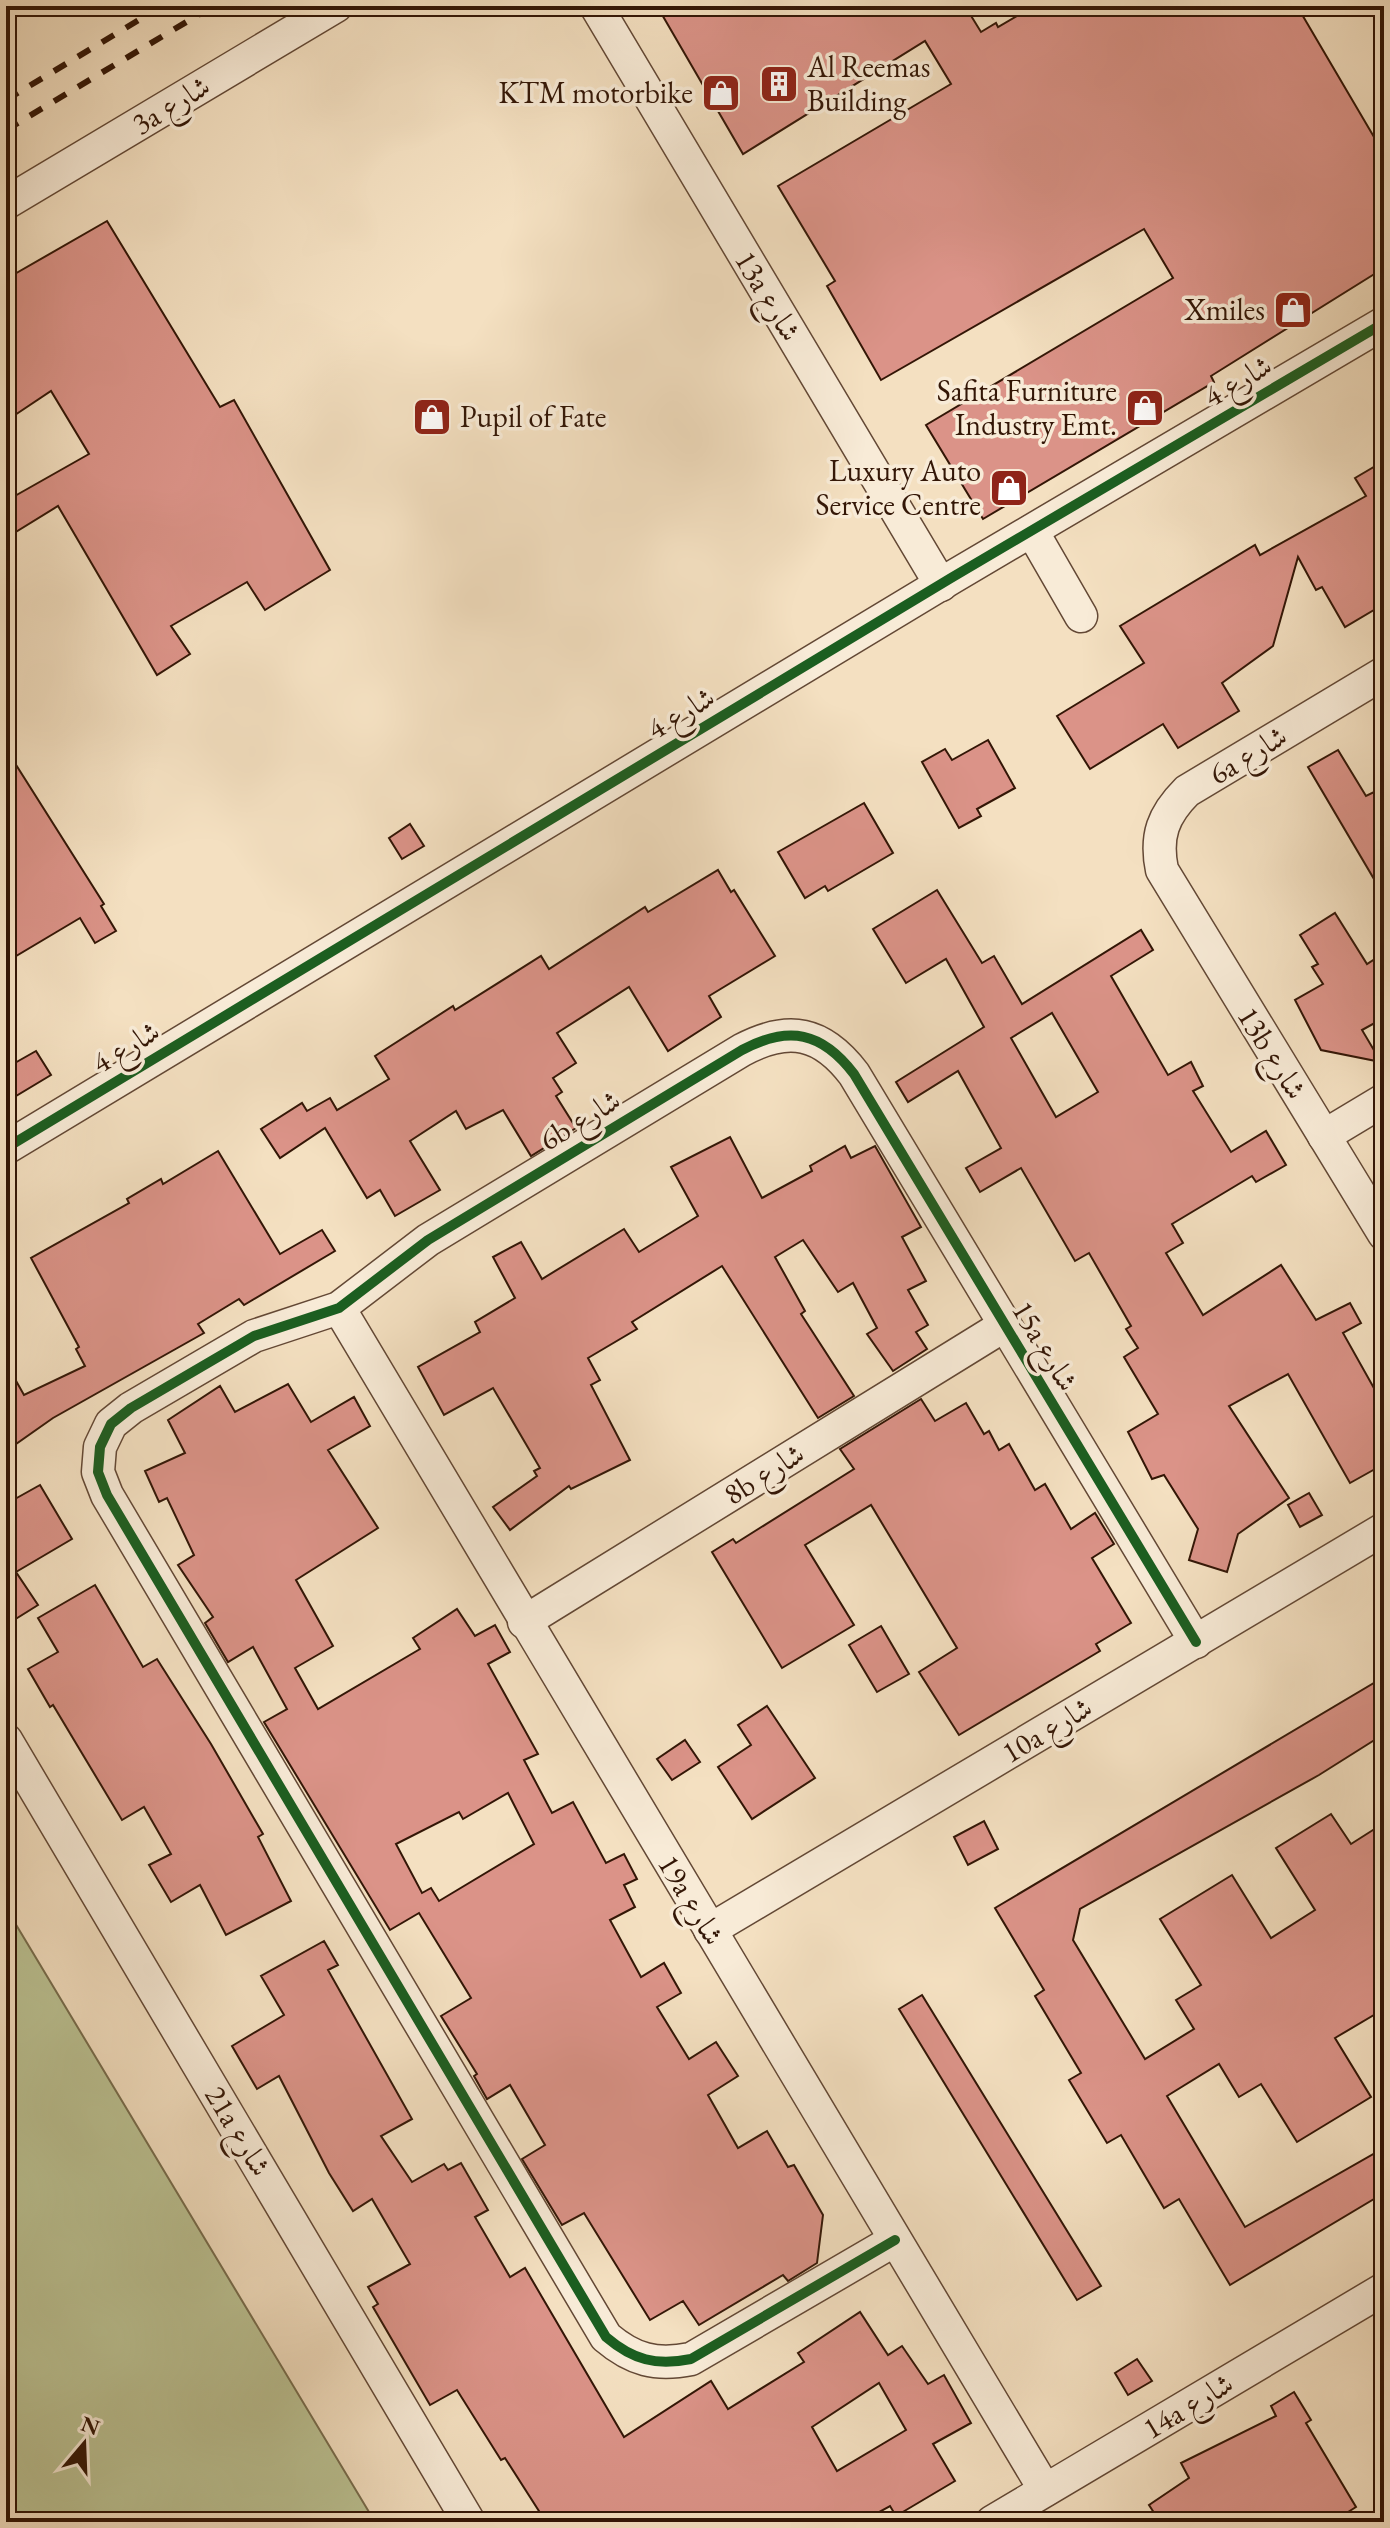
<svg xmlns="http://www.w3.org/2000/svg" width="1390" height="2528" viewBox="0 0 1390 2528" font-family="'EB Garamond',Amiri,serif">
  <rect width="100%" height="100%" fill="#f4e0c1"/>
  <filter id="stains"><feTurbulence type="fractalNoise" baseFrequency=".0025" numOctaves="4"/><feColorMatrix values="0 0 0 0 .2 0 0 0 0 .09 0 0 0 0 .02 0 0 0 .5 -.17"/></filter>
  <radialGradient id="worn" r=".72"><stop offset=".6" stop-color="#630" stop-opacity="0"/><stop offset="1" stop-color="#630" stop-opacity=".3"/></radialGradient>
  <!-- green -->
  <path fill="#bbc293" stroke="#776c4c" stroke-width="2" d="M6 1908 375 2522H6Z"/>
  <!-- building -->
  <g fill="#db9388" stroke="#331606" stroke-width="2" fill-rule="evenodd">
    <path d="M657 6H965L981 32 996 23 998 27 1034 6H1297L1384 154V268L1211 376 1214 382 983 519 926 425 1173 278 1144 229 881 380 827 286 835 281 778 186 951 84 925 41 743 154Z"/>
    <path d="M107 221 220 407 234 400 330 570 265 610 247 582 171 626 190 654 157 675 58 506 6 538V501L89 454 51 391 6 421V279Z"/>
    <path d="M1384 461V604L1345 627 1322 587 1316 590 1298 557 1273 646 1222 683 1239 711 1178 748 1163 724 1090 769 1057 716 1144 663 1120 626 1255 545 1260 555 1366 496 1355 478Z"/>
    <path d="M988 740 1015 788 977 809 981 816 959 828 922 762 945 749 952 760Z"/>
    <path d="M6 749 104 904 101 906 116 931 95 943 80 918 6 962Z"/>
    <path d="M1338 750 1366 796 1374 792 1384 809V896L1308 767Z"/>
    <path d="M864 803 893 853 828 891 825 886 805 898 778 852Z"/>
    <path d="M410 824 424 846 402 859 389 838Z"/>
    <path d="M718 870 731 892 734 890 775 956 709 996 721 1017 668 1051 629 987 557 1033 576 1063 553 1078 562 1092 556 1096 576 1128 531 1156 503 1110 466 1129 456 1111 410 1141 440 1190 395 1216 380 1190 367 1198 325 1128 280 1158 261 1129 302 1103 307 1111 330 1098 337 1110 389 1079 375 1056 453 1006 455 1010 541 956 549 969 645 907 648 912Z"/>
    <path d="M937 890 982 963 994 956 1022 1004 1141 930 1153 950 1111 976 1168 1075 1191 1062 1203 1086 1193 1091 1231 1152 1266 1131 1286 1165 1256 1182 1252 1176 1172 1224 1183 1243 1166 1253 1203 1315 1281 1265 1316 1320 1350 1303 1361 1323 1343 1333 1384 1406V1464L1350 1483 1288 1374 1229 1406 1289 1498 1238 1534 1227 1572 1189 1560 1198 1529 1164 1475 1152 1479 1128 1432 1158 1414 1124 1357 1138 1348 1126 1329 1131 1326 1089 1253 1075 1261 1021 1168 980 1192 966 1168 1001 1148 958 1071 908 1102 896 1082 984 1027 946 959 906 983 873 929ZM1052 1013 1098 1092 1056 1117 1011 1038Z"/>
    <path d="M1335 913 1367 964 1384 953V1018L1362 1030 1381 1062 1321 1050 1295 1000 1323 984 1312 967 1318 964 1300 935Z"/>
    <path d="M36 1051 51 1075 6 1102V1068Z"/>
    <path d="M730 1137 762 1198 812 1171 810 1166 845 1146 851 1158 875 1146 921 1227 902 1237 926 1281 908 1290 928 1325 916 1332 927 1349 893 1371 867 1334 877 1328 853 1283 838 1292 803 1240 775 1257 805 1311 801 1314 854 1396 818 1418 722 1266 632 1322 637 1329 588 1358 600 1380 591 1385 630 1460 571 1489 569 1486 510 1530 493 1507 537 1476 534 1471 540 1468 493 1388 444 1415 418 1367 480 1332 475 1322 515 1298 493 1257 521 1242 542 1279 624 1229 639 1252 698 1216 671 1167Z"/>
    <path d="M218 1151 280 1254 322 1230 335 1251 244 1305 239 1299 198 1324 204 1333 53 1418 6 1451V1363L24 1395 85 1366 76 1349 79 1347 31 1258 129 1203 127 1199 161 1179 163 1184Z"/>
    <path d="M288 1384 311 1422 354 1397 370 1426 328 1450 378 1528 296 1580 333 1646 295 1668 318 1709 420 1649 413 1638 457 1609 475 1636 495 1625 510 1652 488 1664 538 1754 524 1760 552 1813 573 1802 606 1863 624 1854 637 1879 624 1885 635 1907 610 1920 641 1977 664 1963 681 1993 657 2007 689 2059 716 2042 738 2076 708 2095 738 2148 767 2131 788 2167 794 2165 823 2215 817 2263 788 2281 783 2275 699 2325 683 2301 650 2320 584 2213 562 2225 522 2159 545 2145 510 2085 487 2099 474 2076 477 2074 441 2016 471 1998 419 1913 390 1930 264 1722 287 1709 253 1647 228 1662 205 1623 213 1617 178 1565 194 1555 167 1498 159 1502 145 1471 185 1453 168 1420 220 1386 235 1412ZM508 1793 534 1844 439 1901 431 1888 422 1893 396 1844 459 1812 463 1819Z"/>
    <path d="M921 1399 935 1421 966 1403 984 1434 989 1431 999 1450 1009 1444 1035 1490 1045 1484 1071 1529 1095 1513 1114 1544 1092 1558 1131 1623 1096 1644 1100 1651 959 1735 919 1672 957 1648 871 1505 805 1545 854 1625 782 1668 712 1552 733 1539 736 1543 854 1469 840 1449Z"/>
    <path d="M40 1485 72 1539 16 1572 38 1605 6 1625V1504Z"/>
    <path d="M1309 1493 1322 1515 1300 1527 1288 1505Z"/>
    <path d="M95 1585 143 1667 157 1659 211 1744 263 1834 258 1837 291 1901 226 1935 200 1885 171 1902 149 1865 171 1854 144 1807 122 1820 53 1705 50 1707 28 1669 58 1652 38 1618Z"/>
    <path d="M881 1626 909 1674 877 1692 849 1645Z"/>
    <path d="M1384 1677V1734L1319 1775 1080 1909 1073 1940 1145 2059 1194 2029 1176 2000 1201 1985 1160 1919 1232 1875 1271 1938 1315 1910 1276 1848 1331 1814 1351 1844 1384 1823V2009L1335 2038 1371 2097 1297 2142 1261 2084 1239 2097 1219 2064 1167 2096 1245 2227 1384 2148V2193L1230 2285 1179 2199 1164 2208 1121 2135 1107 2143 1069 2080 1081 2073 1035 1996 1044 1990 995 1908Z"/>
    <path d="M767 1706 815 1778 752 1819 718 1767 751 1745 738 1725Z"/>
    <path d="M685 1740 700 1762 672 1780 657 1759Z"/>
    <path d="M984 1821 998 1849 968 1865 954 1837Z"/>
    <path d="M324 1941 338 1965 328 1970 412 2119 381 2136 412 2182 444 2164 448 2170 461 2163 488 2210 475 2217 510 2277 525 2268 624 2437 711 2381 728 2409 804 2362 798 2353 860 2312 888 2355 902 2346 928 2384 944 2375 971 2423 933 2444 955 2481 896 2516 890 2506 861 2522H546L505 2458 501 2460 457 2390 430 2405 373 2307 378 2304 368 2287 410 2264 372 2199 353 2211 329 2173 279 2076 257 2089 232 2046 284 2015 261 1976ZM879 2383 906 2430 837 2471 812 2427Z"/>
    <path d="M922 1995 1101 2286 1077 2300 899 2009Z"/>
    <path d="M1137 2359 1152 2381 1128 2395 1115 2373Z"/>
    <path d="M1294 2392 1311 2420 1306 2423 1356 2507 1332 2522H1160L1149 2505 1189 2478 1181 2463 1276 2416 1271 2406Z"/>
  </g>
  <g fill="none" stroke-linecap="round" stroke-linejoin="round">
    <defs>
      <g id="minor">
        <path d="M596 6 941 585"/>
        <path d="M6 203 336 6"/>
        <path d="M1032 531 1081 616"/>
        <path d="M1384 673 1187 791C1163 815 1155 836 1162 870L1384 1234"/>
        <path d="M1324 1136 1384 1100"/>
        <path d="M6 1148 951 578 1384 323"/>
        <path d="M339 1308 1045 2490"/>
        <path d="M524 1622 1005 1325"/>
        <path d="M6 1740 469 2522"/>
        <path d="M710 1930 1384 1529"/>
        <path d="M895 2240 691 2359C656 2366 633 2360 606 2337L107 1495 98 1472 100 1447 111 1424 131 1408 254 1336 339 1308 428 1240 742 1050C789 1025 822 1032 854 1074L1196 1642"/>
        <path d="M992 2522 1384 2289"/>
      </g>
    </defs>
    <!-- minor casing -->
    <use href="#minor" stroke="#634835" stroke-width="35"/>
    <!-- minor -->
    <use href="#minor" stroke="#f8ebd7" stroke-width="32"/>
    <!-- rail -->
    <g stroke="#331606" stroke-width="6" stroke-dasharray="14 14" stroke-linecap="butt">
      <path d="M6 100 162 6"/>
      <path d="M6 130 213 6"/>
    </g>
    <defs>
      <g id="cycleway">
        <path d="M6 1148 951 578 1384 323"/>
        <path d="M895 2240 691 2359C656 2366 633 2360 606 2337L107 1495 98 1472 100 1447 111 1424 131 1408 254 1336 339 1308 428 1240 742 1050C789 1025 822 1032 854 1074L1196 1642"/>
      </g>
    </defs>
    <!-- cycleway casing -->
    <use href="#cycleway" stroke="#f8ebd7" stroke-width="15"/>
    <!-- cycleway -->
    <use href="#cycleway" stroke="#1b5e20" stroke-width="10"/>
  </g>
  <!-- icons -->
  <defs>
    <symbol id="building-square" viewBox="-11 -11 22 22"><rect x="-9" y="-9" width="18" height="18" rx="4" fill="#8f2418" stroke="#f8ebd7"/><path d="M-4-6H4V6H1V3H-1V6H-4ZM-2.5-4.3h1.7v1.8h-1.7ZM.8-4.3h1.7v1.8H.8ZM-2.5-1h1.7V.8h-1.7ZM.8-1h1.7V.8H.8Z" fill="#fff"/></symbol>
    <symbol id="shop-square" viewBox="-11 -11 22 22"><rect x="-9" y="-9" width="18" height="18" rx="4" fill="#8f2418" stroke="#f8ebd7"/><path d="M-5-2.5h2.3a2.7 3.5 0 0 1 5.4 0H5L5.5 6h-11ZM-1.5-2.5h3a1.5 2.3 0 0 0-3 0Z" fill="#fff"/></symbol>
  </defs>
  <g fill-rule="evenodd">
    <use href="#building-square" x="757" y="62" width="44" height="44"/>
    <use href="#shop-square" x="699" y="71" width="44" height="44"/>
    <use href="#shop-square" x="1271" y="288" width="44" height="44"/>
    <use href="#shop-square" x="1123" y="386" width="44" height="44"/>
    <use href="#shop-square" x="410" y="395" width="44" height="44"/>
    <use href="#shop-square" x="987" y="466" width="44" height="44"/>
  </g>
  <g text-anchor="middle" stroke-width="7" stroke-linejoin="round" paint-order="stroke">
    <!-- poi labels -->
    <g font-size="30" fill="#331606" stroke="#f8ebd7" text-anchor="end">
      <text x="807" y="77" text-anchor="start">Al Reemas<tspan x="807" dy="34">Building</tspan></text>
      <text x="693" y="103">KTM motorbike</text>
      <text x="1265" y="320">Xmiles</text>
      <text x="1117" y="401">Safita Furniture<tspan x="1117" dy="34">Industry Emt.</tspan></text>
      <text x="460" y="427" text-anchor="start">Pupil of Fate</text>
      <text x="981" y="481">Luxury Auto<tspan x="981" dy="34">Service Centre</tspan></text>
    </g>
    <!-- street labels -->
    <g font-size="30" fill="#331606" stroke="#f8ebd7">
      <text transform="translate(171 105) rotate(-31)" y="10">3a شارع</text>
      <text transform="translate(768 296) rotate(59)" y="10">13a شارع</text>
      <text transform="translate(1238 381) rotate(-30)" y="10">شارع 4</text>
      <text transform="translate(681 713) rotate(-31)" y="10">شارع 4</text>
      <text transform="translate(1248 755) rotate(-31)" y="10">6a شارع</text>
      <text transform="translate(126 1047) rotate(-31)" y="10">شارع 4</text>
      <text transform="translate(1272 1053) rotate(58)" y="10">13b شارع</text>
      <text transform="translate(580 1120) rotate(-31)" y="10">6b شارع</text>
      <text transform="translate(1045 1346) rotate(59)" y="10">15a شارع</text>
      <text transform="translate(764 1474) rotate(-32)" y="10">8b شارع</text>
      <text transform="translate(1047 1730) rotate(-31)" y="10">10a شارع</text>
      <text transform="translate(691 1900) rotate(59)" y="10">19a شارع</text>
      <text transform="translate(238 2131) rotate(59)" y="10">21a شارع</text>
      <text transform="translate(1188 2406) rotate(-31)" y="10">14a شارع</text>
    </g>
  </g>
  <!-- margin -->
  <rect width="1390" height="2528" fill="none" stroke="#f4e0c1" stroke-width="32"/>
  <rect x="8" y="8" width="1374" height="2512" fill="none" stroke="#331606" stroke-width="4"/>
  <rect x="16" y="16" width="1358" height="2496" fill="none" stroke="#331606" stroke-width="2"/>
  <!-- north arrow -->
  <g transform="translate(84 2444) rotate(19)" stroke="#f8ebd7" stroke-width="6" paint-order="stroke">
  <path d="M0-6L14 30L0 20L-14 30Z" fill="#331606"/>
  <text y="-12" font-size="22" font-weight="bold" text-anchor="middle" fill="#331606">N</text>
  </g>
  <rect width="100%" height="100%" filter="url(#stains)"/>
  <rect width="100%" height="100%" fill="url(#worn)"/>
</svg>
